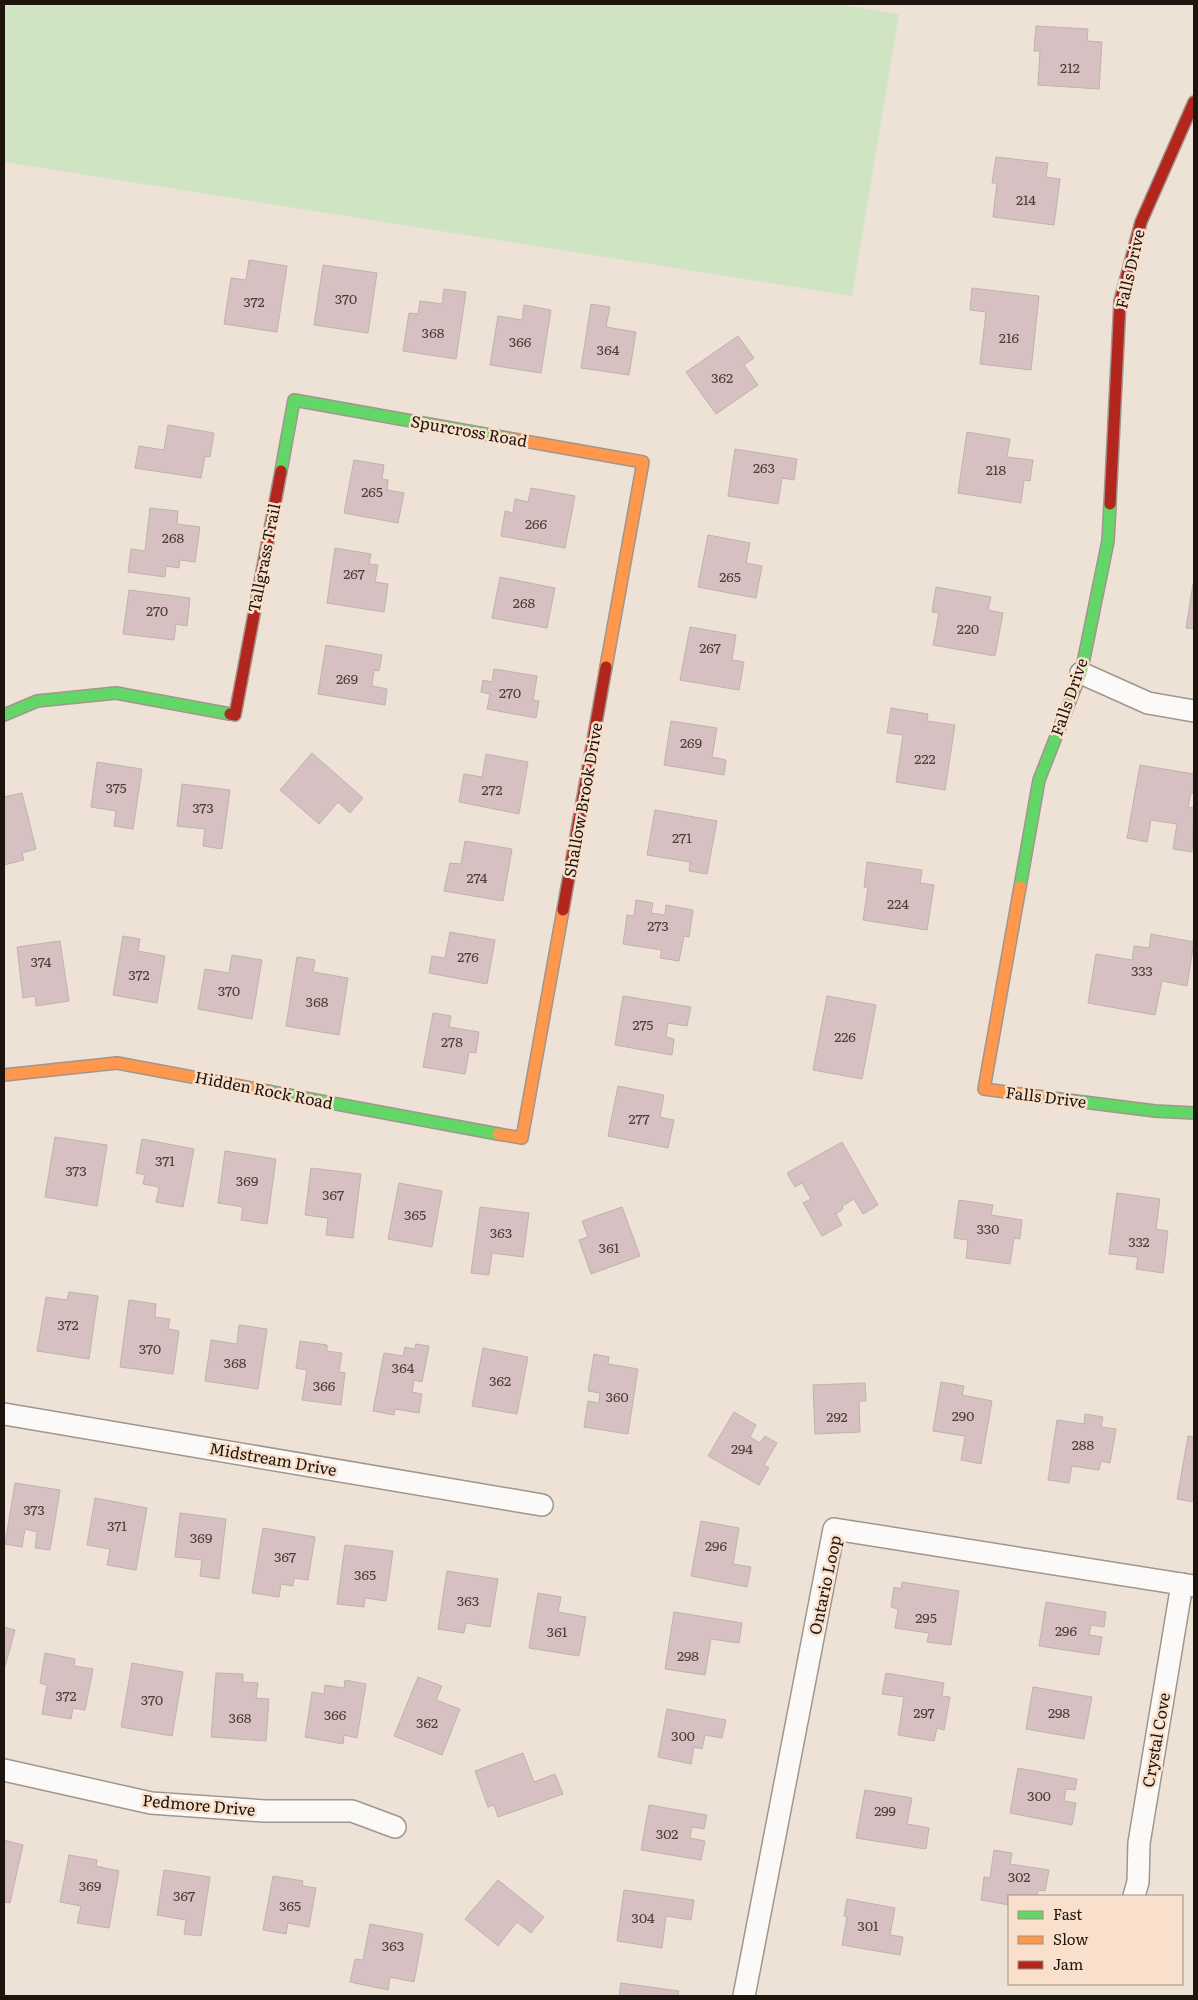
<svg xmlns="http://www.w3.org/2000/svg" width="1198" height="2000" viewBox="0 0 1198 2000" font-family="Literata,serif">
  <rect width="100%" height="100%" fill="#eee1d6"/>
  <!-- green -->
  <path fill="#cfe4c3" d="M4 4H838L899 14 852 296 4 162Z"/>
  <!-- building -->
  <g fill="#d7c0c1" stroke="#beb2af">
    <path d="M1036 26 1088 29 1087 41 1102 42 1099 89 1038 85 1040 51H1034Z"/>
    <path d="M996 157 1048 163 1046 177 1060 179 1054 225 993 217 997 183H992Z"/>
    <path d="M249 260 287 266 277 332 224 324 231 278 246 280Z"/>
    <path d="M323 265 377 273 368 333 314 325Z"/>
    <path d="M972 288 1039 296 1031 370 980 364 986 312 970 310Z"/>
    <path d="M444 289 466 292 456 359 403 351 409 313 418 314 420 301 442 304Z"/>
    <path d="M591 304 610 307 606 327 636 332 629 375 581 368Z"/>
    <path d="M524 305 551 310 541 373 490 365 498 316 522 320Z"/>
    <path d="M738 336 754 358 744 365 758 385 716 414 686 372Z"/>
    <path d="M168 425 214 433 210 457 205 456 201 478 135 468 139 446 164 450Z"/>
    <path d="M967 432 1010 439 1007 457 1033 460 1030 481 1024 480 1021 503 958 493Z"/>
    <path d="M735 449 797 459 794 480 782 478 778 504 728 496Z"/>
    <path d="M354 460 384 465 382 479 388 480 387 490 404 493 398 523 344 513Z"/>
    <path d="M531 488 575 496 565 548 501 536 505 511 513 513 515 499 528 502Z"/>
    <path d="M150 508 178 511 177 524 200 527 195 562 180 560 179 568 166 566 165 577 128 572 131 549 145 551Z"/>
    <path d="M708 535 750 543 746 563 762 566 756 598 698 587Z"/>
    <path d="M335 548 371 554 369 564 378 565 375 582 388 584 384 612 327 603Z"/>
    <path d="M500 577 555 588 547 628 492 618Z"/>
    <path d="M1193 584 1194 585V629L1186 628Z"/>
    <path d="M936 587 991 597 988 610 1003 613 995 656 933 645 939 613 932 612Z"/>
    <path d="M129 590 190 598 187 626 176 624 174 640 123 634Z"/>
    <path d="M690 627 736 635 732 660 744 662 739 690 680 680Z"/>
    <path d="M326 645 382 655 379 671 374 670 372 686 387 689 385 705 318 694Z"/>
    <path d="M494 669 537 676 533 700 539 701 536 718 487 709 490 694 481 692 483 680 492 682Z"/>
    <path d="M891 708 928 714 927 721 955 725 945 790 896 782 903 735 887 733Z"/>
    <path d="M671 721 717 728 712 757 726 760 724 775 664 765Z"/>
    <path d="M312 753 363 798 350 813 338 802 319 824 280 790Z"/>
    <path d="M486 754 528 762 519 814 459 802 464 774 482 777Z"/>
    <path d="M97 762 142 769 133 829 114 826 116 811 91 807Z"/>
    <path d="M1140 765 1194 774V793L1191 792 1188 807 1194 808 1192 852 1173 849 1177 824 1151 820 1147 842 1127 838Z"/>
    <path d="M182 784 230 790 222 849 203 846 205 829 177 826Z"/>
    <path d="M22 793 36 849 22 853 24 860 4 865V797Z"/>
    <path d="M655 810 717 821 707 874 689 871 690 862 647 855Z"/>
    <path d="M465 841 512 849 503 901 444 891 450 863 461 864Z"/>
    <path d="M867 862 922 870 920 883 934 885 927 930 863 920 868 888 864 887Z"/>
    <path d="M636 900 653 903 651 913 665 915 666 905 693 910 689 937 684 936 679 961 660 958 662 950 623 944 627 915 634 916Z"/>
    <path d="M450 932 495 940 487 984 429 973 432 956 445 958Z"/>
    <path d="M1151 934 1194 942 1187 986 1162 981 1155 1015 1088 1003 1096 954 1132 960 1134 946 1149 948Z"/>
    <path d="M123 936 140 939 138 951 165 956 157 1003 113 995Z"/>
    <path d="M60 941 69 1001 36 1006 35 996 23 998 17 947Z"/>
    <path d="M232 955 262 960 252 1019 198 1009 205 969 229 973Z"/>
    <path d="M297 957 315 960 313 972 348 978 339 1035 286 1026Z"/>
    <path d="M623 996 691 1007 687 1026 668 1023 666 1037 674 1039 672 1055 615 1045Z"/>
    <path d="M827 996 876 1005 862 1079 813 1070Z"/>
    <path d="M433 1013 451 1016 449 1027 479 1032 476 1053 469 1052 465 1074 423 1067Z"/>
    <path d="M618 1086 664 1095 660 1117 674 1120 668 1148 608 1136Z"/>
    <path d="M55 1137 107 1145 97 1206 45 1197Z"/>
    <path d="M142 1139 194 1149 183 1207 156 1202 159 1187 143 1184 145 1175 136 1173Z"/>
    <path d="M842 1142 878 1205 863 1214 854 1199 842 1206 843 1209 836 1214 842 1225 822 1236 803 1203 811 1199 802 1183 795 1187 787 1173Z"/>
    <path d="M225 1151 276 1159 267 1224 241 1220 243 1207 218 1203Z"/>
    <path d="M311 1168 361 1174 353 1238 326 1235 328 1218 305 1215Z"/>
    <path d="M399 1183 442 1191 432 1247 388 1239Z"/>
    <path d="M1117 1193 1160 1199 1156 1229 1168 1231 1163 1273 1136 1269 1138 1257 1109 1254Z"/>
    <path d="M959 1200 993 1205 991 1215 1022 1220 1020 1239 1014 1238 1010 1264 966 1258 968 1240 954 1238Z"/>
    <path d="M480 1207 529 1213 523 1257 492 1253 489 1275 471 1273Z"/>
    <path d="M622 1207 640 1256 591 1274 579 1240 588 1237 582 1221Z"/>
    <path d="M69 1292 98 1296 89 1359 37 1351 46 1297 67 1300Z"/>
    <path d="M129 1300 156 1304 155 1317 170 1319 168 1329 179 1331 173 1374 120 1367Z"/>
    <path d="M239 1325 267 1329 258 1389 205 1381 211 1340 237 1344Z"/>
    <path d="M300 1341 327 1345V1351L342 1353 339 1372 345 1373 341 1405 302 1400 307 1370 296 1368Z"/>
    <path d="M416 1344 429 1346 422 1382 414 1380 412 1392 422 1394 419 1413 395 1409 394 1415 373 1411 384 1353 403 1356 405 1347 415 1349Z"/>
    <path d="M483 1348 528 1357 517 1414 472 1406Z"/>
    <path d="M594 1354 609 1357 608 1364 638 1369 628 1434 584 1427 588 1401 599 1403 600 1393 588 1391Z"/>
    <path d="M941 1382 964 1386 962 1395 992 1401 981 1464 961 1460 965 1436 933 1431Z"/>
    <path d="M865 1383 866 1401H859L860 1432 815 1434 813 1385Z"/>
    <path d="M734 1412 756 1425 750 1437 760 1443 765 1436 777 1443 764 1465 769 1468 759 1485 708 1456Z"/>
    <path d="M1085 1414 1103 1417 1101 1427 1116 1429 1110 1463 1101 1461 1099 1470 1072 1466 1069 1483 1048 1480 1057 1420 1084 1424Z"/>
    <path d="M1188 1436 1194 1437V1502L1177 1499Z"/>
    <path d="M15 1483 60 1490 50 1550 35 1548 37 1532 25 1529 22 1547 5 1544Z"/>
    <path d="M95 1498 147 1508 136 1570 107 1565 110 1549 87 1545Z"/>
    <path d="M180 1513 226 1519 219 1579 200 1576 202 1560 175 1557Z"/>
    <path d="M701 1521 739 1528 733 1564 751 1567 747 1587 691 1576Z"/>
    <path d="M263 1528 315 1537 308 1580 294 1578 293 1586 281 1584 279 1597 252 1593Z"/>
    <path d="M345 1545 393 1551 386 1601 365 1598 364 1607 337 1604Z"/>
    <path d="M447 1571 498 1579 490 1627 466 1623 464 1633 438 1629Z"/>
    <path d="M902 1582 959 1591 951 1645 927 1642 929 1633 895 1628 898 1609 891 1607 894 1587 901 1589Z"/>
    <path d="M538 1593 561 1597 558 1612 586 1617 579 1656 529 1648Z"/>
    <path d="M1046 1602 1106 1612 1104 1627 1091 1625 1089 1635 1102 1637 1099 1655 1039 1646Z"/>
    <path d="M674 1612 742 1623 739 1643 711 1639 705 1675 665 1669Z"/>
    <path d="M4 1627 15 1630 4 1670Z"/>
    <path d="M45 1653 75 1659 74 1666 93 1669 85 1710 73 1708 71 1719 42 1714 47 1685 40 1683Z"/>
    <path d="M132 1663 183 1672 172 1736 121 1727Z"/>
    <path d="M216 1673 243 1674V1682L258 1683 256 1698 269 1699 266 1741 211 1737Z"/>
    <path d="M886 1673 944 1683 942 1696 950 1697 944 1730 937 1728 934 1741 898 1735 904 1697 882 1694Z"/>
    <path d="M418 1677 442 1686 436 1700 460 1709 442 1755 394 1736Z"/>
    <path d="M345 1680 366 1684 357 1738 344 1735 343 1744 305 1737 312 1692 324 1694 325 1685 344 1688Z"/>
    <path d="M1033 1687 1092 1697 1084 1739 1026 1729Z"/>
    <path d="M667 1709 726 1720 722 1738 705 1735 702 1749 694 1747 691 1764 658 1757Z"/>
    <path d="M523 1753 534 1782 555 1774 563 1794 498 1817 494 1805 488 1807 475 1771Z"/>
    <path d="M1018 1768 1077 1779 1075 1790 1066 1789 1064 1801 1076 1803 1072 1825 1010 1813Z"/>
    <path d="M865 1790 912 1798 907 1824 929 1828 926 1849 856 1838Z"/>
    <path d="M649 1805 707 1815 704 1829 692 1827 690 1838 705 1841 701 1860 641 1850Z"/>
    <path d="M4 1840 23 1845 10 1903 4 1902Z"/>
    <path d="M994 1850 1012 1853 1010 1864 1049 1870 1045 1891 1038 1890 1037 1896H1009V1905L981 1900 984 1877 990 1878Z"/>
    <path d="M69 1855 97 1860 96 1866 119 1871 109 1928 77 1923 81 1906 60 1902Z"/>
    <path d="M164 1870 210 1877 201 1936 184 1934 186 1920 157 1915Z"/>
    <path d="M273 1876 303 1881 302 1886 316 1888 309 1927 288 1923 286 1934 263 1930Z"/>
    <path d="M498 1880 544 1917 531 1933 517 1922 498 1946 465 1919Z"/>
    <path d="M624 1890 694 1900 691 1920 666 1916 662 1948 617 1941Z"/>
    <path d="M847 1899 895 1908 890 1935 903 1937 900 1955 842 1945 847 1917 844 1916Z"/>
    <path d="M370 1924 423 1934 414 1982 390 1977 388 1990 350 1982 355 1959 363 1960Z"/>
    <path d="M621 1983 679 1991 678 1996H619Z"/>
  </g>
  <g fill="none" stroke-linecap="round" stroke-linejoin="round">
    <defs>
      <g id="street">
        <path d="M1081 673 1148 703 1194 711"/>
        <path d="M4 1414 542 1505"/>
        <path d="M4 1770 151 1803 265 1811H352L395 1827"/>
        <path d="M1134 1896 1138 1882 1139 1843 1182 1584"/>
        <path d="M744 1996 834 1529 1194 1586"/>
      </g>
      <g id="fast">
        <path d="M281 471 294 400 507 438"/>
        <path d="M4 715 37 701 116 693 230 714"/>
        <path d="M1020 887 1039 780 1081 673 1108 541 1110 504"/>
        <path d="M267 1091 498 1134"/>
        <path d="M1044 1097 1155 1111 1194 1113"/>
      </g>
      <g id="slow">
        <path d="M507 438 643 462 606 667"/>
        <path d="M1020 887 984 1089 1044 1097"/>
        <path d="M4 1075 117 1063 267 1091"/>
        <path d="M498 1134 522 1138 563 910"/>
      </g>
      <g id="jam">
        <path d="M1110 504 1120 301 1141 222 1194 102"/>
        <path d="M230 714 235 715 281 471"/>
        <path d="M563 910 606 667"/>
      </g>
    </defs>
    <!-- street casing -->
    <use href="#street" stroke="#a0968e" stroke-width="24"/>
    <!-- fast casing -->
    <use href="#fast" stroke="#a0968e" stroke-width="14"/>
    <!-- slow casing -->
    <use href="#slow" stroke="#a0968e" stroke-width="14"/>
    <!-- jam casing -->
    <use href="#jam" stroke="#a0968e" stroke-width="14"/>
    <!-- street -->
    <use href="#street" stroke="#fcfaf9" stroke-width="21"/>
    <!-- fast -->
    <use href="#fast" stroke="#63d668" stroke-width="11"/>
    <!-- slow -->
    <use href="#slow" stroke="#ff974d" stroke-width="11"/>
    <!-- jam -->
    <use href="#jam" stroke="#b3261e" stroke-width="11"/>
  </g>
  <g text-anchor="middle" stroke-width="5" stroke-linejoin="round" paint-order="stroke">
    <!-- number labels -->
    <g font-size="14" fill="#4b3f3a">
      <text x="1070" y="73">212</text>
      <text x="1026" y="205">214</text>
      <text x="346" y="304">370</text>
      <text x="254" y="307">372</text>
      <text x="433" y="338">368</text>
      <text x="1009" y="343">216</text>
      <text x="520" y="347">366</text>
      <text x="608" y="355">364</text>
      <text x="722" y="383">362</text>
      <text x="764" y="473">263</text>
      <text x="996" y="475">218</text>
      <text x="372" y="497">265</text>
      <text x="536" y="529">266</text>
      <text x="173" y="543">268</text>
      <text x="354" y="579">267</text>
      <text x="730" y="582">265</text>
      <text x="524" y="608">268</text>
      <text x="157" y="616">270</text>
      <text x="968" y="634">220</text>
      <text x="710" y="653">267</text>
      <text x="347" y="684">269</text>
      <text x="510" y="698">270</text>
      <text x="691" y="748">269</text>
      <text x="925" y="764">222</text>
      <text x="116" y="793">375</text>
      <text x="492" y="795">272</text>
      <text x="203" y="813">373</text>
      <text x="682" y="843">271</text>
      <text x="477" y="883">274</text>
      <text x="898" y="909">224</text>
      <text x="658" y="931">273</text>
      <text x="468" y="962">276</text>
      <text x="41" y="967">374</text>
      <text x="1142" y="976">333</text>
      <text x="139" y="980">372</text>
      <text x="229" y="996">370</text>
      <text x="317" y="1007">368</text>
      <text x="643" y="1030">275</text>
      <text x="845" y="1042">226</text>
      <text x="452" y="1047">278</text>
      <text x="639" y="1124">277</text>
      <text x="165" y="1166">371</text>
      <text x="76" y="1176">373</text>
      <text x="247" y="1186">369</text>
      <text x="333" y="1200">367</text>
      <text x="415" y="1220">365</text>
      <text x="988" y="1234">330</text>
      <text x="501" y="1238">363</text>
      <text x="1139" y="1247">332</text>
      <text x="609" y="1253">361</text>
      <text x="68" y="1330">372</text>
      <text x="150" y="1354">370</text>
      <text x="235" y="1368">368</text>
      <text x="403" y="1373">364</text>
      <text x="500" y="1386">362</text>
      <text x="324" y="1391">366</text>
      <text x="617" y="1402">360</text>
      <text x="963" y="1421">290</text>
      <text x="837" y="1422">292</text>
      <text x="1083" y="1450">288</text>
      <text x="742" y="1454">294</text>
      <text x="34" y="1515">373</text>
      <text x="117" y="1531">371</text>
      <text x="201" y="1543">369</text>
      <text x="716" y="1551">296</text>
      <text x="285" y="1562">367</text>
      <text x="365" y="1580">365</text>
      <text x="468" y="1606">363</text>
      <text x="926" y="1623">295</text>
      <text x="1066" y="1636">296</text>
      <text x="557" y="1637">361</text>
      <text x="688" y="1661">298</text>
      <text x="66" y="1701">372</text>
      <text x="152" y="1705">370</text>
      <text x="924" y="1718">297</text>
      <text x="1059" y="1718">298</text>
      <text x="335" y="1720">366</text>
      <text x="240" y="1723">368</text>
      <text x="427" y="1728">362</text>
      <text x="683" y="1741">300</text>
      <text x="1039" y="1801">300</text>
      <text x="885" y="1816">299</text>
      <text x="667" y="1839">302</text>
      <text x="1019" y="1882">302</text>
      <text x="90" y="1891">369</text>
      <text x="184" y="1901">367</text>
      <text x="290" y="1911">365</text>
      <text x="643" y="1923">304</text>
      <text x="868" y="1931">301</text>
      <text x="393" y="1951">363</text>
    </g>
    <!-- street labels -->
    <g font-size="16" fill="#1c140d" stroke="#f9e0cc">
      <text transform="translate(1130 269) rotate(-77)" y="6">Falls Drive</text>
      <text transform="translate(469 431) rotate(10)" y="6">Spurcross Road</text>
      <text transform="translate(264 558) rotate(-79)" y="6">Tallgrass Trail</text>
      <text transform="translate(1069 697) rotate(-71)" y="6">Falls Drive</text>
      <text transform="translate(583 800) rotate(-80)" y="6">Shallow Brook Drive</text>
      <text transform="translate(264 1090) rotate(11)" y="6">Hidden Rock Road</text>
      <text transform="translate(1046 1097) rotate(7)" y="6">Falls Drive</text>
      <text transform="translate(273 1459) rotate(10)" y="6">Midstream Drive</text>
      <text transform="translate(825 1585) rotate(-78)" y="6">Ontario Loop</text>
      <text transform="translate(1156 1740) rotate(-80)" y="6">Crystal Cove</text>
      <text transform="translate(199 1805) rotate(5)" y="6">Pedmore Drive</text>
    </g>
  </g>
  <!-- border -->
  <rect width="1198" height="2000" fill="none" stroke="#1c140d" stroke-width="10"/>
  <!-- legend -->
  <rect x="1008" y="1895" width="175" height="90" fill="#f9e0cc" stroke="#a18e80"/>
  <rect x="1018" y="1911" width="25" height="8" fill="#63d668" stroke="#a18e80"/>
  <text x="1053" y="1920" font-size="15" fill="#1c140d">Fast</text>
  <rect x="1018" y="1936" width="25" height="8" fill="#ff974d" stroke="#a18e80"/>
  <text x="1053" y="1945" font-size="15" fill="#1c140d">Slow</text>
  <rect x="1018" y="1961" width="25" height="8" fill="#b3261e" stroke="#a18e80"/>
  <text x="1053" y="1970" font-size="15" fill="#1c140d">Jam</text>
</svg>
